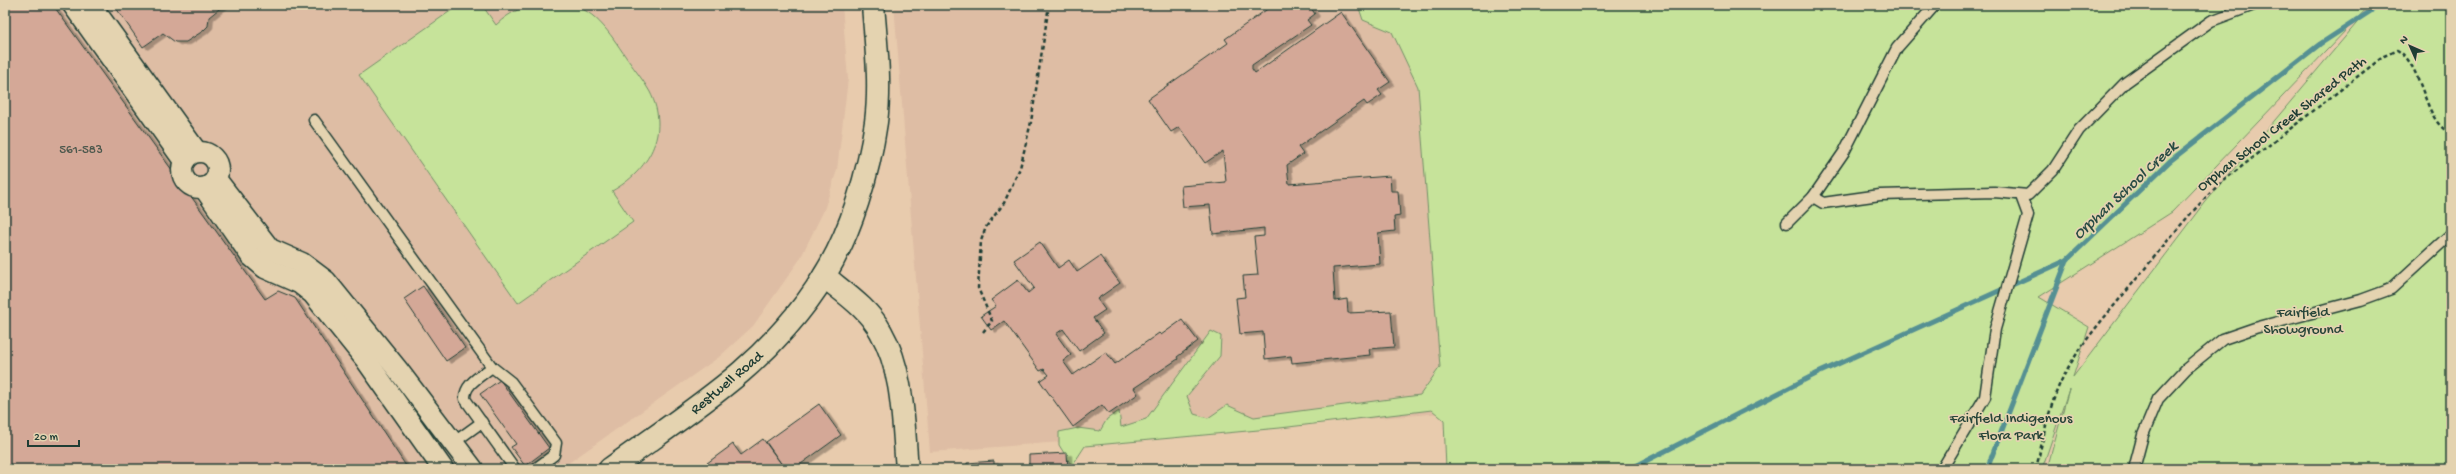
<svg xmlns="http://www.w3.org/2000/svg" width="2456" height="474" viewBox="0 0 2456 474" font-family="'Gochi Hand',sans-serif">
  <defs>
    <filter id="shadow"><feDropShadow dx="4.5" dy="2.5" stdDeviation="0" flood-color="#0004"/></filter>
  </defs>
  <rect width="100%" height="100%" fill="#e8cbad"/>
  <filter id="ink" filterUnits="userSpaceOnUse"><feTurbulence type="fractalNoise" baseFrequency=".025" numOctaves="2"/><feDisplacementMap in="SourceGraphic" scale="8" xChannelSelector="R" yChannelSelector="G"/><feConvolveMatrix kernelMatrix="1 2 1 2 8 2 1 2 1" color-interpolation-filters="sRGB"/></filter>
  <g filter="url(#ink)">
    <!-- built -->
    <g fill="#debda4">
      <path d="M5 5H842L848 79 837 170 824 210 800 259 753 326 719 357 560 469H5Z"/>
      <path d="M894 5H1412L1444 413 930 452Z"/>
    </g>
    <!-- green -->
    <g fill="#c6e39a" stroke="#729067">
      <path d="M459 5H482L496 25C511 11 524 5 545 5 553 5 561 4 569 5 596 8 614 40 628 60 635 70 644 81 650 92 671 133 648 171 612 191L633 222 518 303 359 75Z"/>
      <path d="M1358 5H2370L2172 212 2039 297 2089 327 2073 377 2205 203 2372 5H2451V469H2047L2069 389 2042 469H1446L1444 420 1432 410 1280 428 1085 446 1072 466 1059 445V432L1078 428 1100 431 1107 419 1119 411 1121 427 1146 419 1211 331 1221 336 1220 356 1187 396 1194 414 1208 418 1227 405 1254 417 1420 395 1440 367 1418 87 1392 32 1363 20Z"/>
    </g>
    <g fill="none" stroke-linecap="round" stroke-linejoin="round">
      <!-- stream -->
      <g stroke="#549093" stroke-width="5">
        <path d="M1630 469 1818 373 2067 260"/>
        <path d="M1987 469 2067 260 2170 161 2320 44 2380 5"/>
      </g>
    </g>
    <!-- building -->
    <g fill="#d4a897" stroke="#1f3d34" filter="url(#shadow)">
      <path d="M5 5H53L265 299 278 291 295 298 408 469H5Z"/>
      <path d="M114 5H224L209 17 208 26 203 31 186 42H175L163 33 143 47Z"/>
      <path d="M1273 5H1309L1315 14 1307 20 1311 25 1252 65V69L1255 73 1341 12 1390 82 1378 90 1382 95 1367 105 1364 101 1298 147 1303 154 1287 165 1289 184 1390 176 1391 191H1398L1400 216 1394 217 1395 231 1378 233 1380 264 1333 268 1335 301 1347 299 1348 313 1391 311 1394 347 1369 349 1370 355 1292 363 1291 356 1265 359 1263 332 1240 334 1236 298 1245 297 1243 276 1258 275 1254 237 1264 236V228L1213 234 1210 205 1183 207 1181 186 1226 182 1223 151 1205 163 1179 127 1171 132 1148 99 1228 43 1225 39Z"/>
      <path d="M1040 242 1058 268 1069 260 1077 272 1100 256 1120 283 1097 299 1105 310 1093 318 1104 333 1079 351 1063 329 1056 334 1071 355 1063 361 1073 375 1106 352 1115 364 1159 333 1161 335 1182 320 1198 341 1177 357 1178 359 1134 388 1138 394 1109 414 1102 405 1073 427 1040 381 1049 375 1044 369 1040 371 1004 321 991 330 981 316 996 306 991 300 1018 280 1028 293 1034 288 1014 260Z"/>
      <path d="M423 286 465 348 446 361 404 299Z"/>
      <path d="M500 380 549 448 525 466 511 447 516 444 480 394Z"/>
      <path d="M819 404 841 435 794 469H785L766 442Z"/>
      <path d="M763 439 785 469H699L733 444 741 455Z"/>
      <path d="M1067 453 1068 469H1029V455Z"/>
      <path d="M994 461V469H967V463Z"/>
    </g>
    <g fill="none" stroke-linecap="round" stroke-linejoin="round">
      <defs>
        <g id="service">
          <path d="M314 120 492 367 511 382 556 443 554 455 535 469"/>
          <path d="M1813 197 1823 203 1880 195 1994 192 2028 195 2053 170 2079 130 2125 83 2211 21 2254 5"/>
          <path d="M1787 223 1813 197 1844 152 1897 48 1935 5"/>
          <path d="M492 367C481 376 464 384 465 399L515 469"/>
          <path d="M453 443 482 422"/>
          <path d="M1942 469 1985 397 1995 329 2028 215 2021 196"/>
          <path d="M2134 469 2143 435 2158 399 2186 369 2223 339 2255 328 2361 300 2391 289 2451 234"/>
        </g>
        <g id="minor">
          <path d="M73 5 184 161"/>
          <path d="M91 5 197 152"/>
          <circle cx="200" cy="170" r="18"/>
          <path d="M216 179 270 249 302 263 326 281 398 370 473 469"/>
          <path d="M204 188 251 256 265 268 299 283 313 294 366 360 443 469"/>
        </g>
        <path id="tertiary" d="M824 276C843 292 869 309 881 332 904 372 903 424 907 469"/>
        <path id="secondary" d="M610 469C654 437 700 407 741 372 771 346 804 310 824 276 851 233 869 172 876 122 881 84 876 44 873 5"/>
      </defs>
      <!-- service casing -->
      <use href="#service" stroke="#1f3d34" stroke-width="13"/>
      <!-- minor casing -->
      <use href="#minor" stroke="#1f3d34" stroke-width="23"/>
      <!-- tertiary casing -->
      <use href="#tertiary" stroke="#1f3d34" stroke-width="25"/>
      <!-- secondary casing -->
      <use href="#secondary" stroke="#1f3d34" stroke-width="25"/>
      <!-- path -->
      <g stroke="#1f3d34" stroke-width="2.5" stroke-dasharray="4 3" stroke-linecap="butt">
        <path d="M983 332 992 321 978 288 981 241 986 227 1004 203 1020 168 1031 122 1049 5"/>
        <path d="M2036 469C2044 435 2050 398 2068 368 2086 337 2110 311 2133 283 2162 248 2189 212 2223 181L2384 56 2397 50C2424 65 2423 123 2451 133"/>
      </g>
      <!-- service -->
      <use href="#service" stroke="#e4d3b0" stroke-width="10"/>
      <!-- minor -->
      <use href="#minor" stroke="#e4d3b0" stroke-width="20"/>
      <!-- tertiary -->
      <use href="#tertiary" stroke="#e4d3b0" stroke-width="22"/>
      <!-- secondary -->
      <use href="#secondary" stroke="#e4d3b0" stroke-width="22"/>
    </g>
  </g>
  <g text-anchor="middle" stroke-width="3.5" stroke-linejoin="round" paint-order="stroke">
    <!-- number labels -->
    <g font-size="13" fill="#4c584d">
      <text x="81" y="153">561-583</text>
    </g>
    <!-- street labels -->
    <g font-size="15" fill="#1f3d34" stroke="#e4d3b0">
      <text transform="translate(2281 123) rotate(-38)" y="5">Orphan School Creek Shared Path</text>
      <text transform="translate(726 382) rotate(-40)" y="5">Restwell Road</text>
    </g>
    <!-- park labels -->
    <g font-size="15" fill="#274539" stroke="#e4d3b0">
      <text x="2303" y="316">Fairfield<tspan x="2303" dy="17">Showground</tspan></text>
      <text x="2011" y="422">Fairfield Indigenous<tspan x="2011" dy="17">Flora Park</tspan></text>
    </g>
    <!-- water labels -->
    <g font-size="16" font-style="italic" fill="#284b44" stroke="#e4d3b0">
      <text transform="translate(2124 189) rotate(-43)" y="6">Orphan School Creek</text>
    </g>
  </g>
  <!-- margin -->
  <rect width="2456" height="474" fill="none" stroke="#e4d3b0" stroke-width="20"/>
  <rect x="10" y="10" width="2436" height="454" fill="none" stroke="#1f3d34" stroke-width="1.5" filter="url(#ink)"/>
  <!-- north arrow -->
  <g transform="translate(2410 46) rotate(315)" stroke="#e4d3b0" stroke-width="3" paint-order="stroke">
  <path d="M0-3L7 15L0 10L-7 15Z" fill="#1f3d34"/>
  <text y="-6" font-size="11" font-weight="bold" text-anchor="middle" fill="#1f3d34">N</text>
  </g>
  <!-- scale -->
  <path d="M28 440v6h51v-6" fill="none" stroke="#1f3d34" stroke-width="2"/>
  <text x="34" y="440" font-size="12" fill="#1f3d34" stroke="#e4d3b0" stroke-width="3" paint-order="stroke">20 m</text>
</svg>
